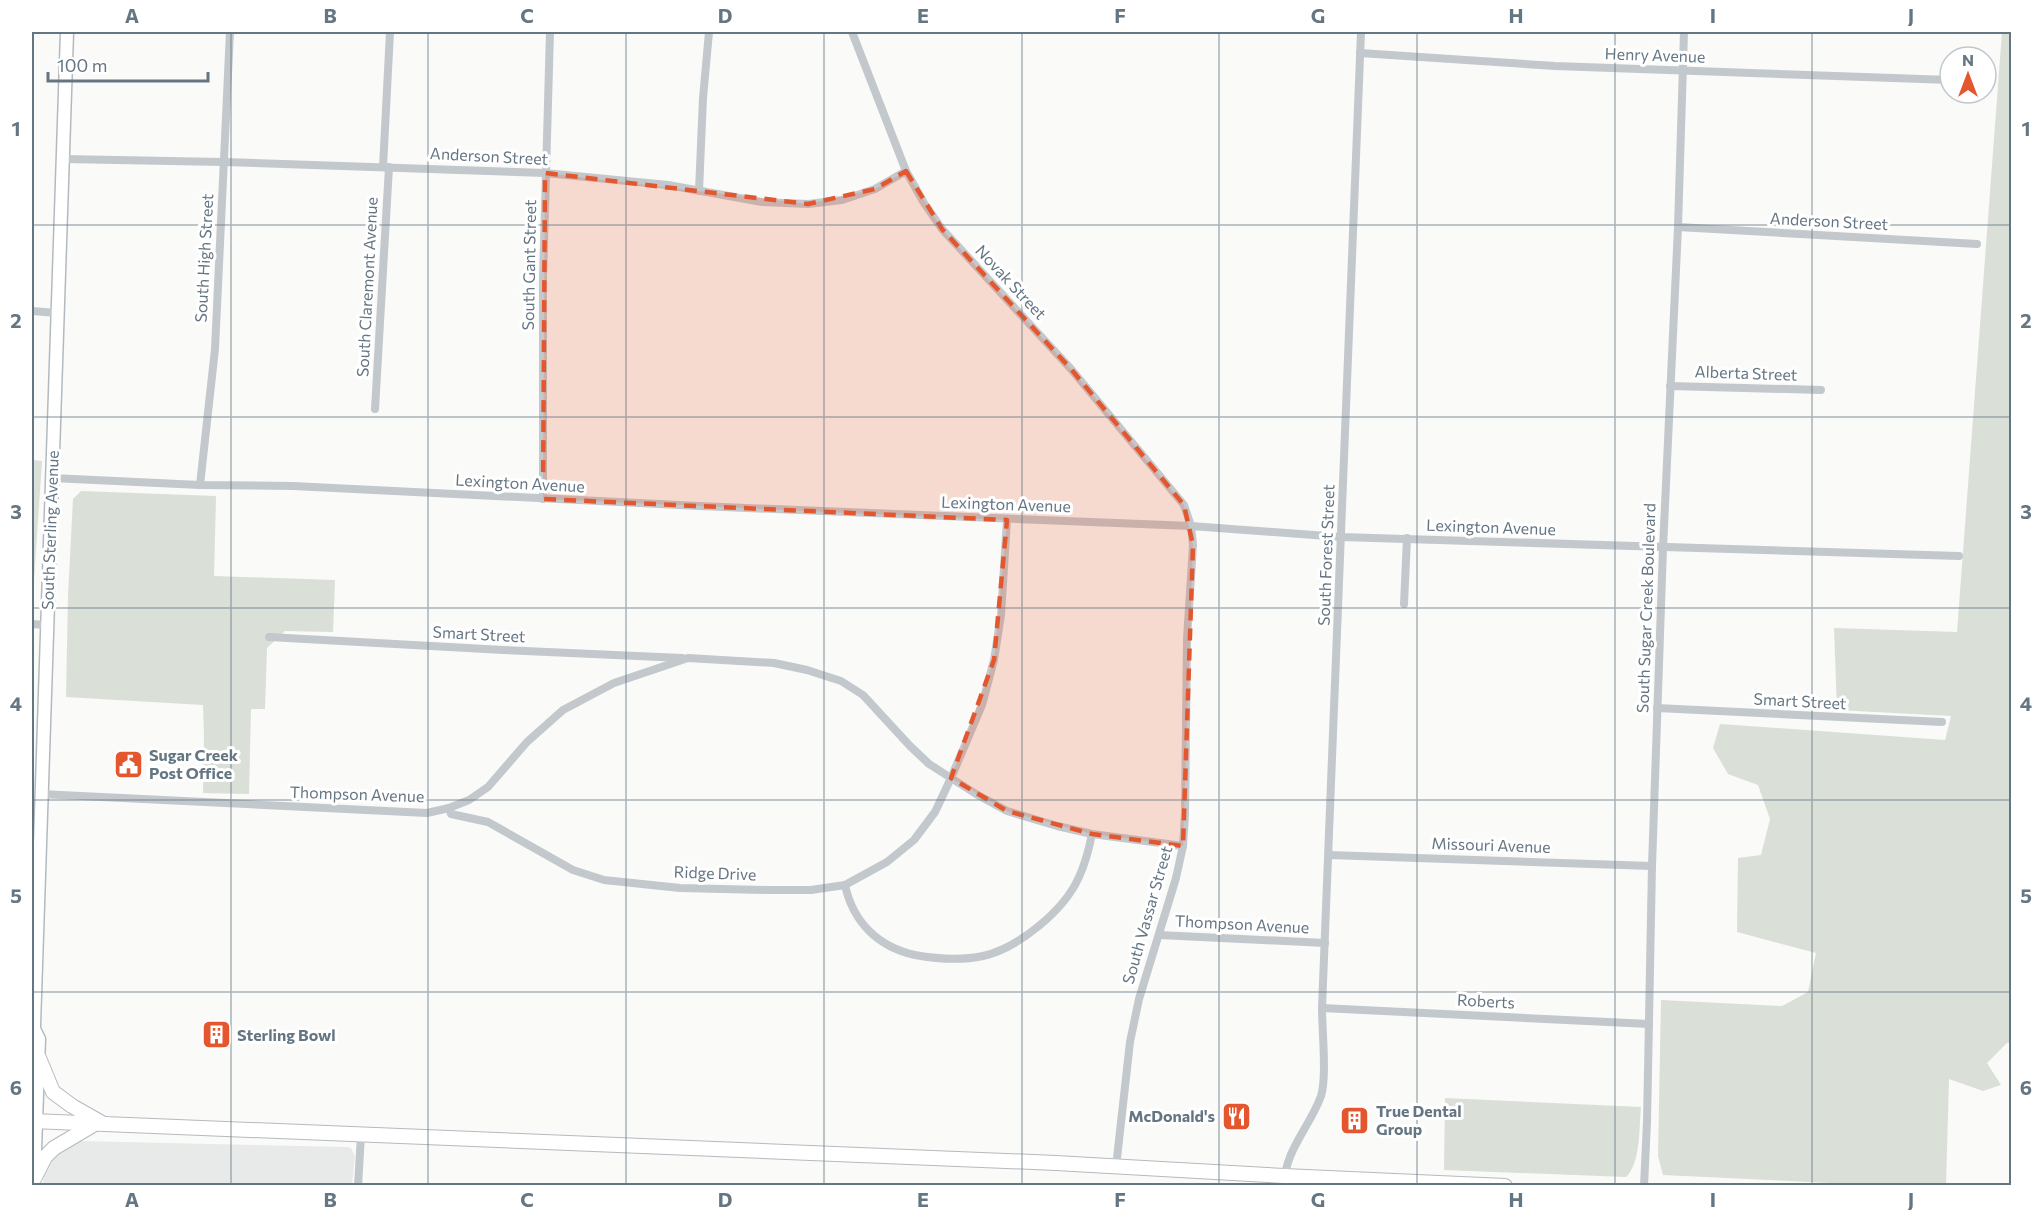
<svg xmlns="http://www.w3.org/2000/svg" width="2043" height="1217" viewBox="0 0 2043 1217" font-family="Commissioner,sans-serif">
  <rect width="100%" height="100%" fill="#fafaf8"/>
  <!-- built -->
  <path fill="#e8e9e9" d="M80 1141 347 1147 351 1148 355 1156 352 1185 43 1186 44 1174 50 1157 72 1142Z"/>
  <!-- green -->
  <g fill="#dadfd7">
    <path d="M2002 32H2011L2012 1043H2007L1987 1063 2001 1085 1983 1091 1949 1079 1946 1185H1872L1663 1175 1658 1156 1661 1000 1782 1006 1808 992 1816 953 1737 932 1738 858 1761 855 1770 819 1758 785 1728 774 1713 748 1720 724 1945 740 1951 716 1837 710 1834 628 1957 632Z"/>
    <path d="M32 460 42 461 32 610Z"/>
    <path d="M81 491 216 496 214 576 335 580 333 632 285 631 267 648 265 709H251L249 794 203 793 204 736 203 705 66 697 68 596 73 499Z"/>
    <path d="M1445 1098 1641 1107C1639 1127 1641 1163 1626 1177L1444 1170Z"/>
  </g>
  <g fill="none" stroke-linecap="round" stroke-linejoin="round">
    <defs>
      <path id="secondary" d="M34 1177 39 1039 34 1029V1025L67 32"/>
      <g id="primary">
        <path d="M39 1058 53 1092 72 1106 102 1123"/>
        <path d="M32 1121 1056 1163 1284 1176 1505 1186"/>
        <path d="M34 1179 45 1157 54 1148 93 1125"/>
      </g>
    </defs>
    <!-- secondary casing -->
    <use href="#secondary" stroke="#b3babf" stroke-width="15"/>
    <!-- primary casing -->
    <use href="#primary" stroke="#b5babe" stroke-width="16"/>
    <!-- street -->
    <g stroke="#c3c8cc" stroke-width="8">
      <path d="M852 32 906 171 924 203 942 229 1071 369 1184 505 1191 526 1193 545 1187 639 1185 815 1183 846 1176 878 1139 999 1130 1042 1116 1167"/>
      <path d="M1360 53 1555 66 1950 80"/>
      <path d="M63 159 224 162 545 173 668 185 762 202 808 204 842 200 875 189 906 171"/>
      <path d="M383 167 390 32"/>
      <path d="M699 191 703 98 709 32"/>
      <path d="M1678 227 1977 244"/>
      <path d="M32 311 57 313"/>
      <path d="M1670 386 1821 390"/>
      <path d="M375 409 389 167"/>
      <path d="M52 478 200 485 293 486 699 506 1191 526 1341 537 1959 556"/>
      <path d="M200 485 215 349 230 32"/>
      <path d="M543 499V280L550 32"/>
      <path d="M1404 604 1407 538"/>
      <path d="M32 624 46 625"/>
      <path d="M269 637 503 650 682 658"/>
      <path d="M1657 708 1942 722"/>
      <path d="M40 794 427 813 449 808 469 800 488 787 527 742 563 710 614 683 688 658 774 663 807 670 841 681 863 695 910 746 929 764 976 794 1007 811 1057 826 1092 834 1183 846"/>
      <path d="M449 808 451 814 488 822 573 870 604 880 680 888 768 890H811L845 885 887 862 914 840 935 812 951 778 982 705 994 660 1001 615 1007 520"/>
      <path d="M1329 855 1652 866"/>
      <path d="M845 885C853 922 878 947 915 955 937 959 960 961 983 956 1018 948 1064 911 1079 877 1085 864 1089 849 1092 834"/>
      <path d="M1159 935 1325 943"/>
      <path d="M1322 1008 1649 1024"/>
      <path d="M358 1186 361 1135"/>
      <path d="M1284 1186C1284 1151 1310 1127 1321 1096 1327 1077 1322 1030 1322 1008L1361 32"/>
      <path d="M1644 1186 1647 1122 1652 866 1663 548 1678 227 1684 32"/>
    </g>
    <!-- secondary -->
    <use href="#secondary" stroke="#fff" stroke-width="12"/>
    <!-- primary -->
    <use href="#primary" stroke="#fff" stroke-width="14"/>
  </g>
  <!-- marked area -->
  <path fill="#e4572e" fill-opacity="0.2" stroke="#e4572e" stroke-width="4.5" stroke-dasharray="12 8" stroke-linejoin="round" d="M906 171 942 229 1071 369 1184 505 1193 545 1183 846 1092 834 1007 811 951 778 994 660 1007 520 543 499 545 173 808 204 875 189Z"/>
  <!-- grid -->
  <path fill="none" stroke="#657683" stroke-width="1.5" stroke-opacity="0.55" d="M231 32V1186M428 32V1186M626 32V1186M824 32V1186M1022 32V1186M1219 32V1186M1417 32V1186M1615 32V1186M1812 32V1186M32 225H2012M32 417H2012M32 608H2012M32 800H2012M32 992H2012"/>
  <!-- icons -->
  <defs>
    <symbol id="civic-square" viewBox="-11 -11 22 22"><rect x="-9" y="-9" width="18" height="18" rx="4" fill="#e4572e" stroke="#fff"/><path d="M-.6-6.5H3V-4.5H.6V-3L4-1V1h2V6H-6V1h2V-1L-.6-3ZM-1.2 2.5V6h2.4V2.5Z" fill="#fff"/></symbol>
    <symbol id="building-square" viewBox="-11 -11 22 22"><rect x="-9" y="-9" width="18" height="18" rx="4" fill="#e4572e" stroke="#fff"/><path d="M-4-6H4V6H1V3H-1V6H-4ZM-2.5-4.3h1.7v1.8h-1.7ZM.8-4.3h1.7v1.8H.8ZM-2.5-1h1.7V.8h-1.7ZM.8-1h1.7V.8H.8Z" fill="#fff"/></symbol>
    <symbol id="restaurant-square" viewBox="-11 -11 22 22"><rect x="-9" y="-9" width="18" height="18" rx="4" fill="#e4572e" stroke="#fff"/><path d="M-5-6h1v4h1v-4h1v4h1v-4h1v5L-1.5 .5V6h-2V.5L-5-1ZM5-6V6H3V1.5H1.5Q1.5-4 5-6Z" fill="#fff"/></symbol>
  </defs>
  <g fill-rule="evenodd">
    <use href="#civic-square" x="112" y="748" width="33" height="33"/>
    <use href="#building-square" x="200" y="1018" width="33" height="33"/>
    <use href="#restaurant-square" x="1220" y="1100" width="33" height="33"/>
    <use href="#building-square" x="1338" y="1104" width="33" height="33"/>
  </g>
  <g text-anchor="middle" stroke-width="6" stroke-linejoin="round" paint-order="stroke">
    <!-- street labels -->
    <g font-size="16" fill="#657683" stroke="#fff">
      <text transform="translate(1655 55) rotate(2)" y="6">Henry Avenue</text>
      <text transform="translate(489 156) rotate(3)" y="6">Anderson Street</text>
      <text transform="translate(1829 221) rotate(3)" y="6">Anderson Street</text>
      <text transform="translate(204 258) rotate(-87)" y="6">South High Street</text>
      <text transform="translate(529 265) rotate(-89)" y="6">South Gant Street</text>
      <text transform="translate(1011 282) rotate(47)" y="6">Novak Street</text>
      <text transform="translate(367 287) rotate(-87)" y="6">South Claremont Avenue</text>
      <text transform="translate(1746 373) rotate(2)" y="6">Alberta Street</text>
      <text transform="translate(520 483) rotate(3)" y="6">Lexington Avenue</text>
      <text transform="translate(1006 504) rotate(2)" y="6">Lexington Avenue</text>
      <text transform="translate(1491 527) rotate(2)" y="6">Lexington Avenue</text>
      <text transform="translate(50 530) rotate(-88)" y="6">South Sterling Avenue</text>
      <text transform="translate(1326 555) rotate(-88)" y="6">South Forest Street</text>
      <text transform="translate(1646 608) rotate(-88)" y="6">South Sugar Creek Boulevard</text>
      <text transform="translate(479 634) rotate(3)" y="6">Smart Street</text>
      <text transform="translate(1800 701) rotate(3)" y="6">Smart Street</text>
      <text transform="translate(357 794) rotate(2)" y="6">Thompson Avenue</text>
      <text transform="translate(1491 845) rotate(2)" y="6">Missouri Avenue</text>
      <text transform="translate(715 873) rotate(2)" y="6">Ridge Drive</text>
      <text transform="translate(1147 915) rotate(-74)" y="6">South Vassar Street</text>
      <text transform="translate(1242 924) rotate(3)" y="6">Thompson Avenue</text>
      <text transform="translate(1486 1001) rotate(3)" y="6">Roberts</text>
    </g>
    <!-- poi labels -->
    <g font-size="16" font-weight="bold" fill="#657683" stroke="#fff" text-anchor="start">
      <text x="149" y="761">Sugar Creek<tspan x="149" dy="18">Post Office</tspan></text>
      <text x="237" y="1041">Sterling Bowl</text>
      <text x="1376" y="1117">True Dental<tspan x="1376" dy="18">Group</tspan></text>
      <text x="1215" y="1122" text-anchor="end">McDonald's</text>
    </g>
  </g>
  <!-- border -->
  <rect width="2043" height="1217" fill="none" stroke="#ffffff" stroke-width="66"/>
  <!-- north arrow -->
  <g transform="translate(1968 75)"><circle r="28" fill="#ffffff" stroke="#c1c8cd" stroke-width="1.5"/>
  <path d="M0-4.5L10 22L0 15L-10 22Z" fill="#e4572e"/>
  <text y="-9" font-size="16" font-weight="bold" text-anchor="middle" fill="#657683">N</text>
  </g>
  <!-- scale -->
  <path d="M48 72v9h160v-9" fill="none" stroke="#657683" stroke-width="3"/>
  <text x="57" y="72" font-size="18" fill="#657683" stroke="#ffffff" stroke-width="4.5" paint-order="stroke">100 m</text>
  <rect x="33" y="33" width="1977" height="1151" fill="none" stroke="#657683" stroke-width="2"/>
  <g font-size="20" text-anchor="middle" font-weight="bold" fill="#657683">
    <text x="132" y="23">A</text>
    <text x="330" y="23">B</text>
    <text x="527" y="23">C</text>
    <text x="725" y="23">D</text>
    <text x="923" y="23">E</text>
    <text x="1120" y="23">F</text>
    <text x="1318" y="23">G</text>
    <text x="1516" y="23">H</text>
    <text x="1713" y="23">I</text>
    <text x="1911" y="23">J</text>
    <text x="16" y="136">1</text>
    <text x="2026" y="136">1</text>
    <text x="16" y="328">2</text>
    <text x="2026" y="328">2</text>
    <text x="16" y="519">3</text>
    <text x="2026" y="519">3</text>
    <text x="16" y="711">4</text>
    <text x="2026" y="711">4</text>
    <text x="16" y="903">5</text>
    <text x="2026" y="903">5</text>
    <text x="16" y="1095">6</text>
    <text x="2026" y="1095">6</text>
    <text x="132" y="1207">A</text>
    <text x="330" y="1207">B</text>
    <text x="527" y="1207">C</text>
    <text x="725" y="1207">D</text>
    <text x="923" y="1207">E</text>
    <text x="1120" y="1207">F</text>
    <text x="1318" y="1207">G</text>
    <text x="1516" y="1207">H</text>
    <text x="1713" y="1207">I</text>
    <text x="1911" y="1207">J</text>
  </g>
</svg>
